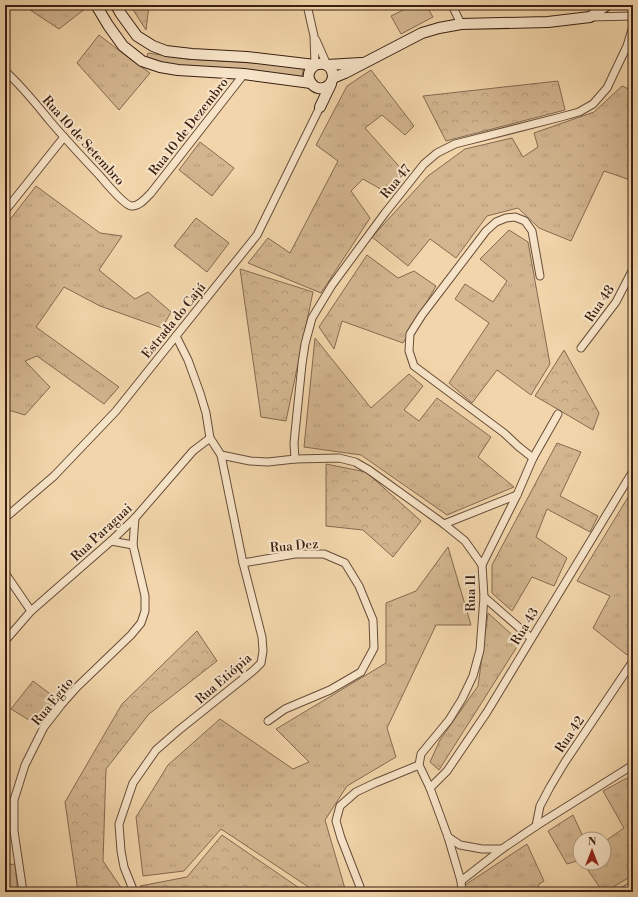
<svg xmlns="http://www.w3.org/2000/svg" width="638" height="897" viewBox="0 0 638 897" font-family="'Libre Bodoni',serif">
  <defs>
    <pattern id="grass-tufts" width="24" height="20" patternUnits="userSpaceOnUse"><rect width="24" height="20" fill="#d3b690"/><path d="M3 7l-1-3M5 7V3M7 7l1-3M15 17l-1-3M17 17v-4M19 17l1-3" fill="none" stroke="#b69c7b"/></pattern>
    <pattern id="forest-crowns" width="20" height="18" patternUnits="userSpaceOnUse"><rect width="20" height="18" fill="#d3b690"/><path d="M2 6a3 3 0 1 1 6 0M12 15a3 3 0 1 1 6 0" fill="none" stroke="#b69c7b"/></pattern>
  </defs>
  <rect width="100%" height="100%" fill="#f2d5aa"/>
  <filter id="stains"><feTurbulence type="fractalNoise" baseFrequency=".005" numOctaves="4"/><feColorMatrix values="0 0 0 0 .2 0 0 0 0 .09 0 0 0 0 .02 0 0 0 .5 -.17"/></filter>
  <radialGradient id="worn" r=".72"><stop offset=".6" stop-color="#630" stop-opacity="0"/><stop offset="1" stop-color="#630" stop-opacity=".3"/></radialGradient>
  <!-- grass -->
  <g fill="url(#grass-tufts)" stroke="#866a51">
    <path d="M20 5H84L86 8 59 29 24 6Z"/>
    <path d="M99 35 133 61 150 73 119 110 77 63Z"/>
    <path d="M371 70 414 126 405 135 382 115 365 128 405 173 391 195 363 179 351 191 370 218 321 293 248 263 268 238 290 253 338 161 316 145 347 86Z"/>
    <path d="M622 86 633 91V181L604 171 571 241 539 228 518 208 487 216 456 258 430 239 408 266 372 237 428 176 465 149 512 138 523 157 538 147 534 133 594 112Z"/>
    <path d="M200 142 234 168 212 196 179 170Z"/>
    <path d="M36 186 100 233 122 236 99 270 135 299 148 292 171 312 162 328 100 306 64 287 36 327 119 387 104 404 37 356 25 361 50 387 25 415 5 409V226Z"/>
    <path d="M196 218 229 243 207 272 174 246Z"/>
    <path d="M509 230 528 242 550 364 531 395 497 370 472 403 449 383 489 323 455 299 465 284 493 302 507 281 480 259Z"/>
    <path d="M367 255 398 278 414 271 436 286 403 343 342 321 334 349 319 327Z"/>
    <path d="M315 338 371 408 409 374 423 386 404 410 419 421 437 398 491 437 478 457 514 487 447 515 361 455 304 447Z"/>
    <path d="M557 443 581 452 560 496 598 516 590 532 547 509 536 537 567 558 554 586 532 577 512 611 492 593V565Z"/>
    <path d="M633 489V646L627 655 593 628 610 596 577 581Z"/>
    <path d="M448 547 471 625H436L387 728 396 757 347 786 325 820 346 892H316L221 829 184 871 143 876 136 817 168 765 220 719 293 769 309 762 276 729 386 663V603L416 591Z"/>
    <path d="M488 613 520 642 439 770 430 762 440 740 478 686Z"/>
    <path d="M33 681 57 699 37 725 11 709Z"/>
    <path d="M627 778 633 788V875L605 892H603L583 863H604V842L624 828 603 791Z"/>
    <path d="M573 815 584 839H580V860L567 864 548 831Z"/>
    <path d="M527 844 544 881 538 885 541 892H466L465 885Z"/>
    <path d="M15 864 18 892H5V865Z"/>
  </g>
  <!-- forest -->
  <g fill="url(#forest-crowns)" stroke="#866a51">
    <path d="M130 5H149L146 30Z"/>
    <path d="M558 81 565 110 446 141 423 96Z"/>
    <path d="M240 269 313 292 286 421 261 417Z"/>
    <path d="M564 350 599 413 593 430 535 396Z"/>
    <path d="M326 464 366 472 421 521 393 557 363 530 326 526Z"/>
    <path d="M197 631 217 661 149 714 106 769 103 861 124 892H78L65 802 122 704Z"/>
    <path d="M222 835 305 892H143L140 886 187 877Z"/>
  </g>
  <!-- green -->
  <g fill="#d3b690" stroke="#866a51">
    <path d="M413 5H426L433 17 401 34 391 16Z"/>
    <path d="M148 53 187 59 304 66 302 77 171 67 146 59Z"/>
  </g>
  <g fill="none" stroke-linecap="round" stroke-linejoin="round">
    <defs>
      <g id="minor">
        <path d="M307 5 314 36 315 65"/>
        <path d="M452 5 461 24"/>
        <path d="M590 17 633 16"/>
        <path d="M316 40 327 65"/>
        <path d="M5 71C22 86 36 104 50 121 66 140 83 158 100 176 106 183 123 204 131 206 139 207 146 198 151 193L244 74"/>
        <path d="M5 211 64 137"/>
        <path d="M176 336 188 360 200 393 206 413 210 438 221 455 250 461 268 462 295 459 339 458 355 462 369 470 444 524 465 541 482 565 484 597 480 650 473 676 462 699 449 720 421 754 419 765 430 788 448 837 461 881 462 892"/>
        <path d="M581 348 616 302 633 269"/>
        <path d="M533 458 558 414"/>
        <path d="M295 459 294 443 302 364 305 344 312 318 332 285 385 213 424 164 437 153 455 144 561 117 579 112 593 104 607 88 627 46 633 26"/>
        <path d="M5 518 54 476 116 411 176 336 257 235 320 107"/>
        <path d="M444 524 517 495"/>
        <path d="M111 541 133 545"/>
        <path d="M243 563 295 554H324L345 563 359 586 373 620 374 648 361 672 330 690 285 709 268 721"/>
        <path d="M482 565 517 495 533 458 519 447 504 433 414 366 409 351 410 334 422 315 486 231 496 222 506 218 515 217 525 221 532 231 540 276"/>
        <path d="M5 573 31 611"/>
        <path d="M484 597 531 638"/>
        <path d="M5 641 31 611 111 541 135 518 193 451 210 438"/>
        <path d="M430 788 447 771 487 712 633 471"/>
        <path d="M536 826 540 806 550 787 565 762 633 661"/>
        <path d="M448 837 460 845 482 849H502"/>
        <path d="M461 881 502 849 536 826 633 765"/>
        <path d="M23 892 14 831V800L25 765 44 727 61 705 77 687 131 635 141 623 145 611V596L133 545 135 518"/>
        <path d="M134 892 124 867 121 851 119 824 133 783 156 750 179 730 254 670 261 663 263 651 262 637 243 563 221 455"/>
        <path d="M362 892 341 838 336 821 340 806 356 792 375 783 419 765"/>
        <path d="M622 892 633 885"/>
      </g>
      <g id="secondary">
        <path d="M96 5 108 25 123 46 142 61 160 67 178 70 244 74 311 83"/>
        <path d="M116 5 121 14 137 36 153 46 166 51 192 54 247 57 315 65C324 62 332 65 333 76 333 80 331 83 328 86 315 95 300 76 315 65"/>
        <path d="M327 65 361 63"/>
        <path d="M333 78 345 73 422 33 439 28 461 24 548 22 590 17 607 5"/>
        <path d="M320 107 331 84"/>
      </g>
    </defs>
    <!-- minor casing -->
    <use href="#minor" stroke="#674c38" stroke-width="9"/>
    <!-- secondary casing -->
    <use href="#secondary" stroke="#391e12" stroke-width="12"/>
    <!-- minor -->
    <use href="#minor" stroke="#f7e4c8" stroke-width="7"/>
    <!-- secondary -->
    <use href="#secondary" stroke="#f7e4c8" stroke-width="10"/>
  </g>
  <g text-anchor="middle" stroke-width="4" stroke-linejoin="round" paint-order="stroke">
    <!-- street labels -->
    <g font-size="13" fill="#391e12" stroke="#f7e4c8">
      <text transform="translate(188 126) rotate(-52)" y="5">Rua 10 de Dezembro</text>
      <text transform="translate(84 140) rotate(48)" y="5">Rua 10 de Setembro</text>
      <text transform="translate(395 181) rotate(-51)" y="5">Rua 47</text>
      <text transform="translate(599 303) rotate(-56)" y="5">Rua 48</text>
      <text transform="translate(173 320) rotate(-51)" y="5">Estrada do Cajú</text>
      <text transform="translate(101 532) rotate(-43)" y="5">Rua Paraguai</text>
      <text transform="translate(294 545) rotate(-5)" y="5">Rua Dez</text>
      <text transform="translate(470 593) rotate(-90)" y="5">Rua 11</text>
      <text transform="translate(524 626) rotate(-59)" y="5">Rua 43</text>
      <text transform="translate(223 678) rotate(-41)" y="5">Rua Etiópia</text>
      <text transform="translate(52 701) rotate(-51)" y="5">Rua Egito</text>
      <text transform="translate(569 734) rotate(-56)" y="5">Rua 42</text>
    </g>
  </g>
  <!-- margin -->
  <rect width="638" height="897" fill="none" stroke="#f2d5aa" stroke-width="20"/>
  <rect x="6" y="6" width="626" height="885" fill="none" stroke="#391e12" stroke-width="2"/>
  <rect x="10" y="10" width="618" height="877" fill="none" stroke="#391e12"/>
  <!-- north arrow -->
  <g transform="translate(592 851)"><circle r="19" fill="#f7e4c8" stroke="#ab957f"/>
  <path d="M0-3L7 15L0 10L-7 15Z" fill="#8f2418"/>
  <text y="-6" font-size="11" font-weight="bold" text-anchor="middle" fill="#391e12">N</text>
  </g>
  <rect width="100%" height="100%" filter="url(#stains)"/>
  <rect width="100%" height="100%" fill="url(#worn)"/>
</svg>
